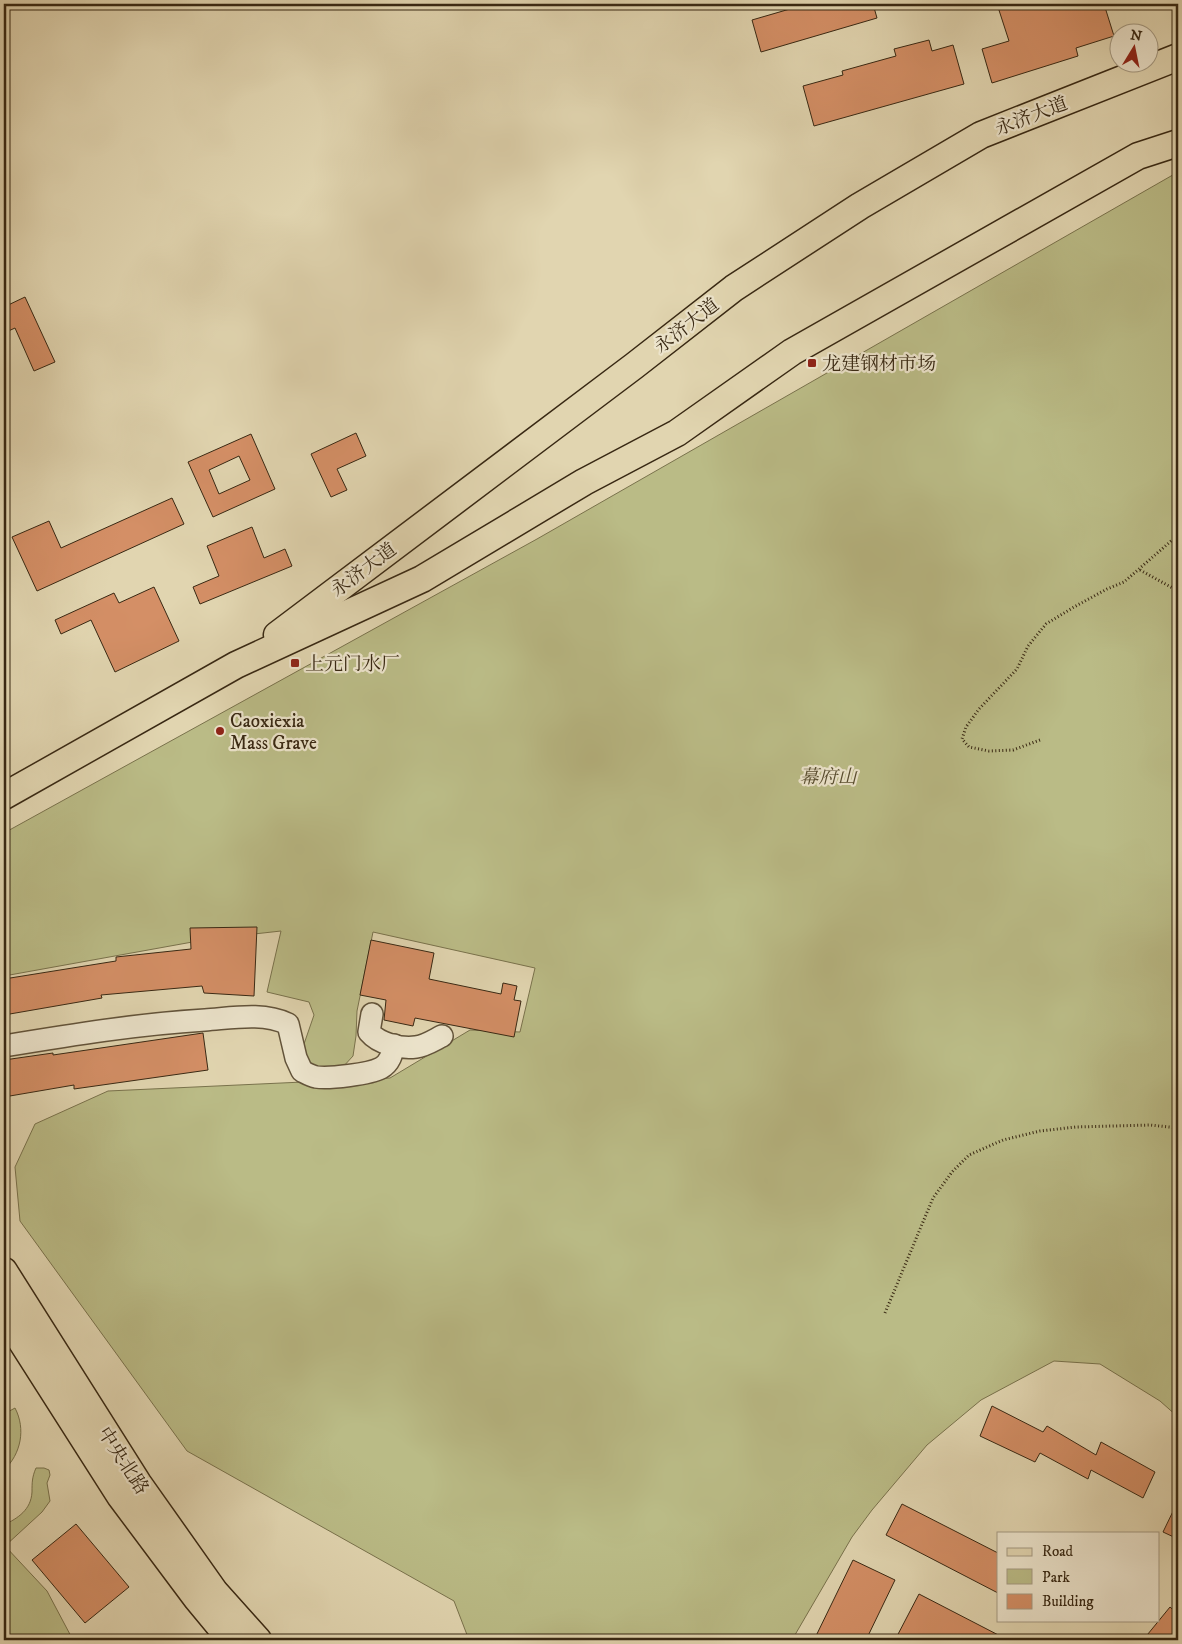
<svg xmlns="http://www.w3.org/2000/svg" width="1182" height="1644" viewBox="0 0 1182 1644" font-family="'IM FELL DW Pica','Noto Serif SC',serif">
  <rect width="100%" height="100%" fill="#e1d5b0"/>
  <filter id="stains"><feTurbulence type="fractalNoise" baseFrequency=".004" numOctaves="4"/><feColorMatrix values="0 0 0 0 .2 0 0 0 0 .09 0 0 0 0 .02 0 0 0 .5 -.17"/></filter>
  <radialGradient id="worn" r=".72"><stop offset=".6" stop-color="#630" stop-opacity="0"/><stop offset="1" stop-color="#630" stop-opacity=".3"/></radialGradient>
  <!-- green -->
  <g fill="#babb86" stroke="#79724c">
    <path d="M1178 172V1417L1160 1401 1100 1364 1054 1361 981 1400 927 1445 872 1510 852 1537 792 1640H469L454 1601 187 1451 20 1221 15 1167 35 1124 108 1091 390 1078 470 1030 520 1032 535 968 373 932 357 1011 356 1036 353 1056 342 1068H313L305 1059 304 1044 314 1015 309 1002 267 992 281 931 209 939 4 976V833L537 539Z"/>
    <path d="M15 1408C26 1429 21 1454 4 1470V1414Z"/>
    <path d="M36 1468H44L49 1470 50 1475 47 1483 50 1501 42 1512 5 1546 47 1591 73 1640H4V1525C18 1518 31 1510 32 1492 32 1483 32 1477 36 1468Z"/>
  </g>
  <!-- building -->
  <g fill="#d48f66" stroke="#382813" fill-rule="evenodd">
    <path d="M807 4H873L877 18 761 52 752 20Z"/>
    <path d="M997 4H1104L1114 36 1076 48 1078 56 992 83 982 49 1009 41Z"/>
    <path d="M929 40 932 51 953 45 964 84 814 126 803 86 843 75 842 71 896 56 894 49Z"/>
    <path d="M25 297 55 362 34 371 15 328 4 333V307Z"/>
    <path d="M356 433 366 456 337 469 347 490 331 497 311 454Z"/>
    <path d="M251 434 275 489 213 517 188 462ZM239 456 250 480 219 494 209 470Z"/>
    <path d="M172 498 184 524 37 591 12 537 49 521 61 548Z"/>
    <path d="M252 527 264 558 285 549 292 566 200 604 193 587 219 576 207 546Z"/>
    <path d="M154 587 179 641 115 672 91 620 61 634 55 620 114 593 119 603Z"/>
    <path d="M257 927 254 996 204 993 202 986 101 995 102 998 4 1015V979L116 961V957L191 949 190 928Z"/>
    <path d="M371 940 434 953 429 979 501 994 503 983 517 986 514 1000 521 1001 514 1037 415 1018 413 1026 384 1020 386 1000 360 995Z"/>
    <path d="M203 1033 208 1070 74 1089V1085L4 1097V1060L53 1053V1055Z"/>
    <path d="M992 1406 1043 1432 1047 1426 1096 1455 1101 1442 1155 1472 1143 1498 1091 1470 1088 1479 1040 1453 1035 1462 980 1436Z"/>
    <path d="M1178 1501V1539L1163 1532Z"/>
    <path d="M902 1504 998 1553V1593L886 1535Z"/>
    <path d="M76 1524 129 1587 85 1623 32 1560Z"/>
    <path d="M853 1560 895 1580 866 1640H814Z"/>
    <path d="M919 1594 1008 1640H895Z"/>
    <path d="M1170 1607 1178 1614V1640H1143Z"/>
  </g>
  <g fill="none" stroke-linecap="round" stroke-linejoin="round">
    <defs>
      <g id="minor">
        <path d="M372 1014 369 1032C379 1044 401 1049 416 1047 425 1046 434 1040 442 1036"/>
        <path d="M4 1046C71 1035 138 1024 205 1020 233 1018 263 1012 288 1024L296 1058 302 1071C306 1073 311 1076 316 1077 329 1079 370 1074 381 1068 390 1063 392 1054 394 1045"/>
      </g>
      <g id="major">
        <path d="M277 635 634 366 734 288 860 206 981 135 1178 57"/>
        <path d="M4 796 236 665 422 579 584 482 677 433 792 352 1138 156 1178 143"/>
        <path d="M4 1271 138 1483 215 1592 258 1640"/>
        <path d="M4 1314 120 1496 197 1599 231 1640"/>
      </g>
    </defs>
    <!-- minor casing -->
    <use href="#minor" stroke="#62533a" stroke-width="24"/>
    <!-- major casing -->
    <use href="#major" stroke="#382813" stroke-width="29"/>
    <!-- path -->
    <g stroke="#382813" stroke-width="3" stroke-dasharray="1 2.5" stroke-linecap="butt">
      <path d="M1140 570 1178 591"/>
      <path d="M1040 740 1013 750 989 751 969 747 962 739 966 727 979 709 1017 669 1028 646 1046 624 1074 607 1107 589 1124 582 1178 535"/>
      <path d="M885 1313 933 1198 952 1172 969 1155 1003 1140 1040 1131 1076 1127 1150 1125 1178 1128"/>
    </g>
    <!-- minor -->
    <use href="#minor" stroke="#ece4cc" stroke-width="21"/>
    <!-- major -->
    <use href="#major" stroke="#e1d5b0" stroke-width="26"/>
  </g>
  <!-- markers -->
  <g fill="#8f2418" stroke="#ece4cc" stroke-width="2">
    <rect x="807" y="358" width="10" height="10" rx="2.5"/>
    <rect x="290" y="658" width="10" height="10" rx="2.5"/>
    <circle cx="220" cy="731" r="5"/>
  </g>
  <g text-anchor="middle" stroke-width="4.5" stroke-linejoin="round" paint-order="stroke">
    <!-- street labels -->
    <g font-size="19" fill="#382813" stroke="#ece4cc">
      <text transform="translate(1031 115) rotate(-21)" y="7">永济大道</text>
      <text transform="translate(686 325) rotate(-38)" y="7">永济大道</text>
      <text transform="translate(363 569) rotate(-37)" y="7">永济大道</text>
      <text transform="translate(124 1460) rotate(57)" y="7">中央北路</text>
    </g>
    <!-- poi labels -->
    <g font-size="19" fill="#382813" stroke="#ece4cc" text-anchor="start">
      <text x="822" y="370">龙建钢材市场</text>
      <text x="305" y="670">上元门水厂</text>
      <text x="230" y="727">Caoxiexia<tspan x="230" dy="22">Mass Grave</tspan></text>
    </g>
    <!-- park labels -->
    <g font-size="19" font-style="italic" fill="#584d30" stroke="#ece4cc">
      <text x="828" y="783">幕府山</text>
    </g>
  </g>
  <!-- margin -->
  <rect width="1182" height="1644" fill="none" stroke="#e1d5b0" stroke-width="20"/>
  <rect x="5" y="5" width="1172" height="1634" fill="none" stroke="#382813" stroke-width="2.5"/>
  <rect x="10" y="10" width="1162" height="1624" fill="none" stroke="#382813"/>
  <!-- legend -->
  <rect x="997" y="1532" width="162" height="90" fill="#ece4cc" stroke="#a49982"/>
  <rect x="1007" y="1548" width="25" height="8" fill="#e1d5b0" stroke="#a49982"/>
  <text x="1042" y="1556" font-size="15" fill="#382813">Road</text>
  <rect x="1007" y="1569" width="25" height="15" fill="#babb86" stroke="#a49982"/>
  <text x="1042" y="1582" font-size="15" fill="#382813">Park</text>
  <rect x="1007" y="1594" width="25" height="15" fill="#d48f66" stroke="#a49982"/>
  <text x="1042" y="1606" font-size="15" fill="#382813">Building</text>
  <!-- north arrow -->
  <g transform="translate(1134 48) rotate(10)"><circle r="24" fill="#ece4cc" stroke="#a49982"/>
  <path d="M0-4L9 19L0 12L-9 19Z" fill="#8f2418"/>
  <text y="-8" font-size="14" font-weight="bold" text-anchor="middle" fill="#382813">N</text>
  </g>
  <rect width="100%" height="100%" filter="url(#stains)"/>
  <rect width="100%" height="100%" fill="url(#worn)"/>
</svg>
